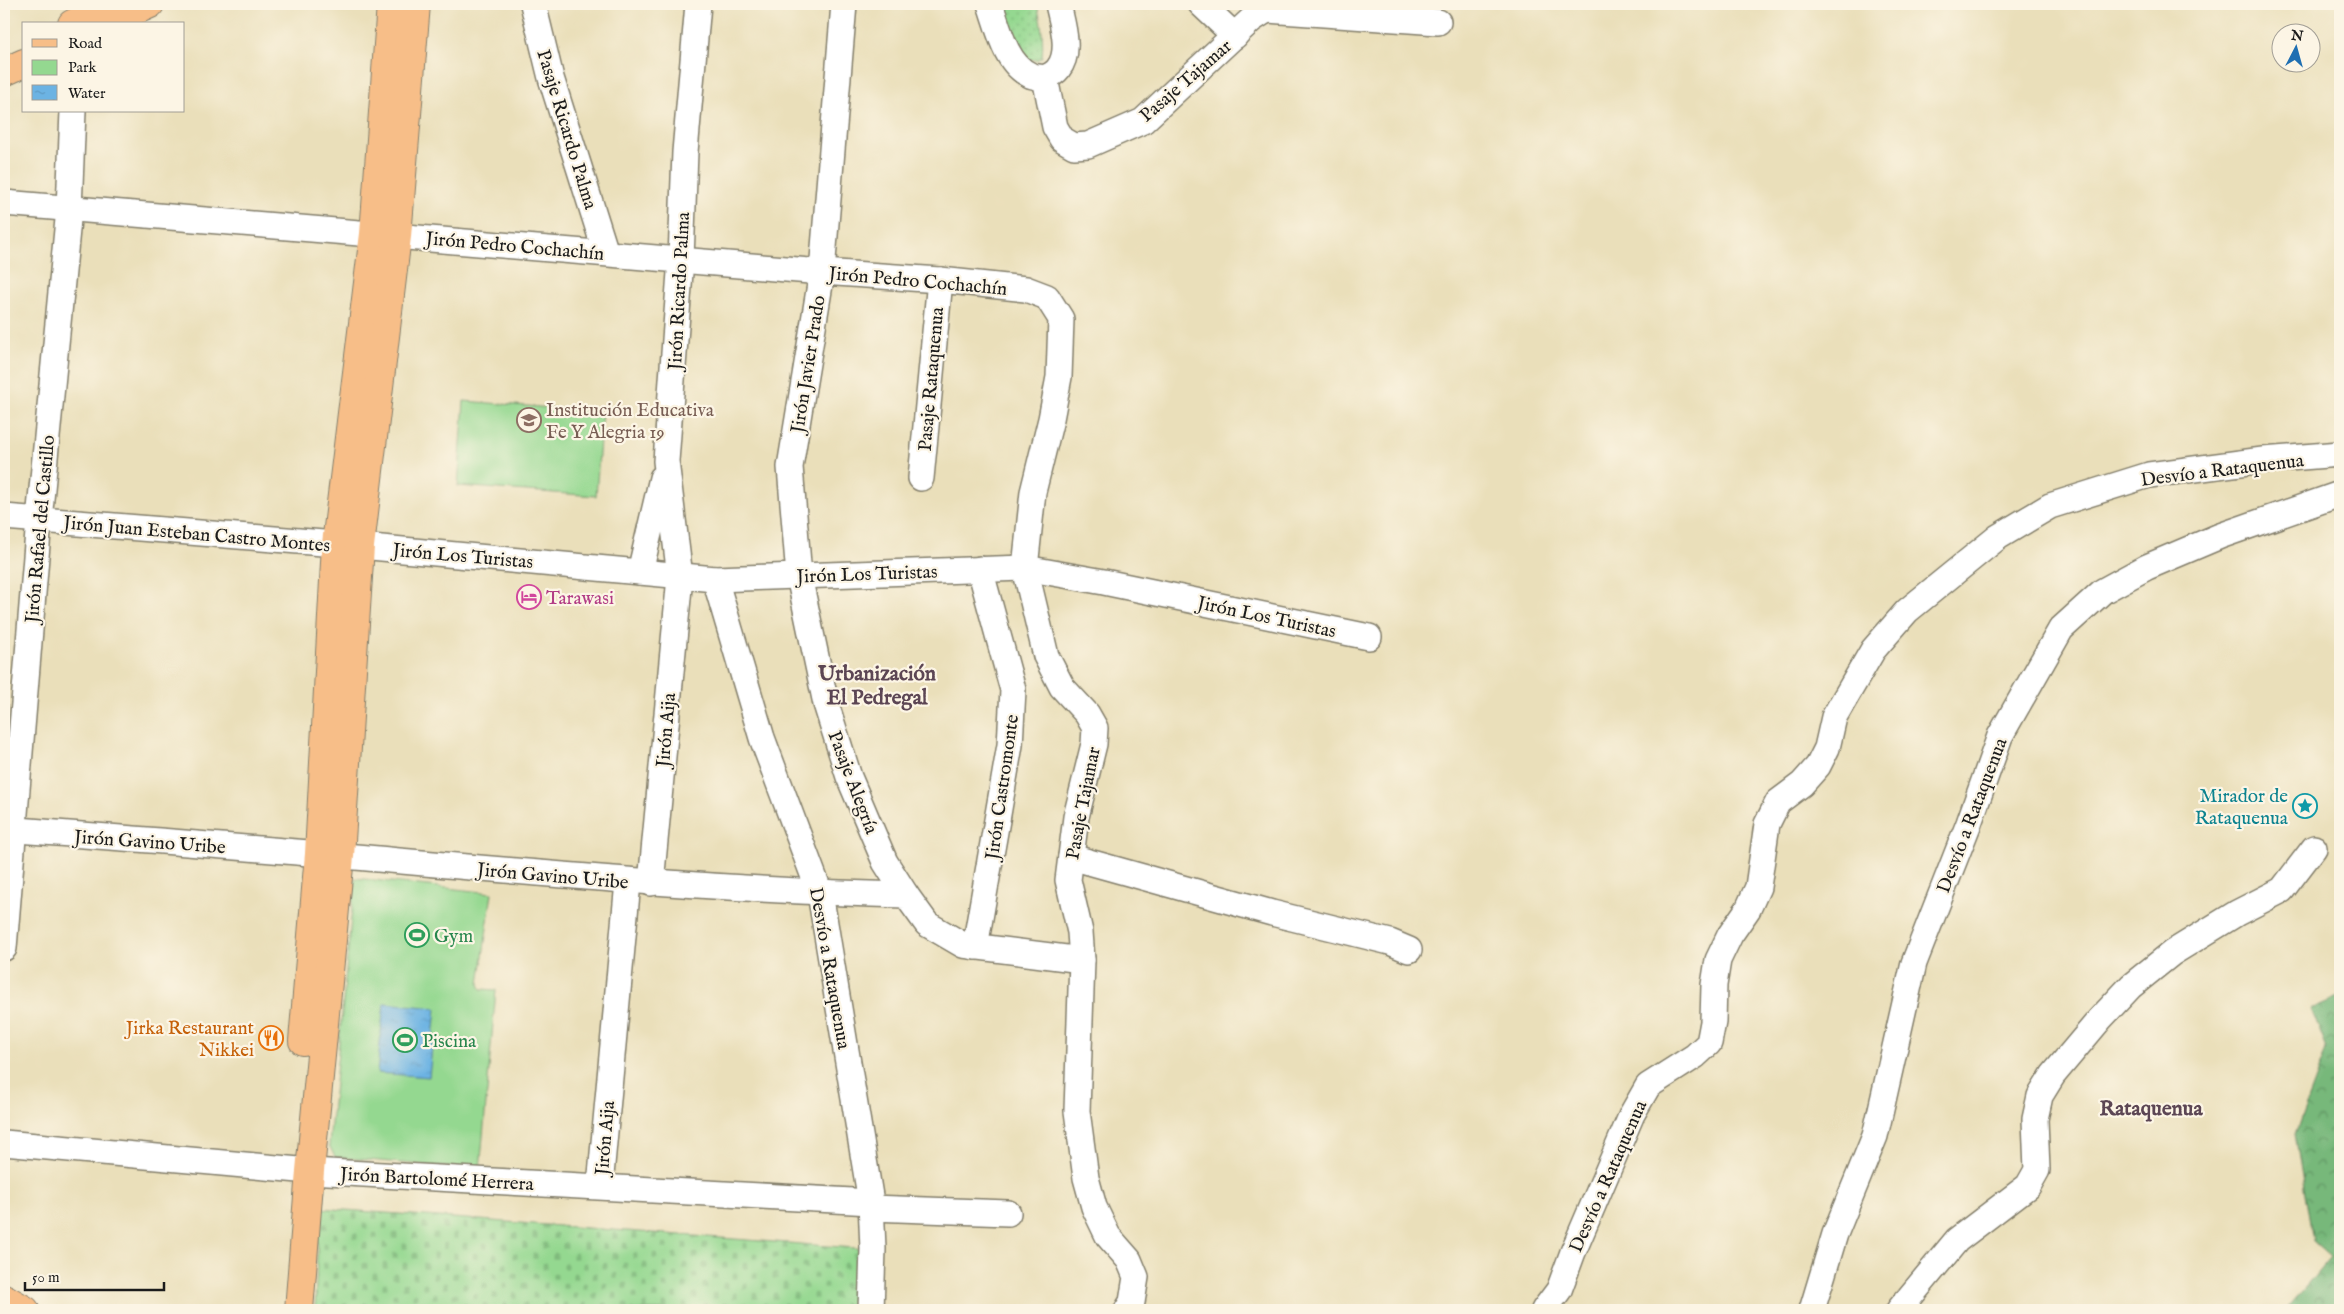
<svg xmlns="http://www.w3.org/2000/svg" width="2344" height="1314" viewBox="0 0 2344 1314" font-family="'IM FELL English',serif">
  <defs>
    <pattern id="grass-dots" width="8" height="8" patternUnits="userSpaceOnUse" patternTransform="scale(1.25)"><rect width="8" height="8" fill="#94d890"/><path d="M2 2h.1M6 6h.1" fill="none" stroke="#7fb97c" stroke-width="1.8" stroke-linecap="round"/></pattern>
    <pattern id="forest-crowns" width="20" height="18" patternUnits="userSpaceOnUse" patternTransform="scale(1.25)"><rect width="20" height="18" fill="#77b87a"/><path d="M2 6a3 3 0 1 1 6 0M12 15a3 3 0 1 1 6 0" fill="none" stroke="#619563"/></pattern>
    <pattern id="cemetery-stones" width="16" height="16" patternUnits="userSpaceOnUse" patternTransform="scale(1.25)"><rect width="16" height="16" fill="#94d890"/><path d="M2 7V4a2 2 0 0 1 4 0v3zM10 15v-3a2 2 0 0 1 4 0v3z" fill="#7fb97c"/></pattern>
    <pattern id="water-ripples" width="26" height="14" patternUnits="userSpaceOnUse" patternTransform="scale(1.25)"><rect width="26" height="14" fill="#6cb3e3"/><path d="M2 4q2-2 4 0t4 0M15 11q2-2 4 0t4 0" fill="none" stroke="#5d99c2"/></pattern>
  </defs>
  <rect width="100%" height="100%" fill="#fcf5e5"/>
  <filter id="ink" filterUnits="userSpaceOnUse"><feTurbulence type="fractalNoise" baseFrequency=".02" numOctaves="2"/><feDisplacementMap in="SourceGraphic" scale="10" xChannelSelector="R" yChannelSelector="G"/><feConvolveMatrix kernelMatrix="1 2 1 2 8 2 1 2 1" color-interpolation-filters="sRGB"/></filter>
  <filter id="wash" filterUnits="userSpaceOnUse"><feTurbulence type="fractalNoise" baseFrequency=".0096" numOctaves="4" result="noise"/><feDisplacementMap in="SourceGraphic" scale="20" xChannelSelector="R" yChannelSelector="G"/><feGaussianBlur stdDeviation="1.12" result="paint"/><feColorMatrix in="noise" values="0 0 0 0 0 0 0 0 0 0 0 0 0 0 0 0 0 1.4 0 .05"/><feComposite in="paint" operator="in"/></filter>
  <g filter="url(#wash)">
    <rect width="100%" height="100%" fill="#eadfba"/>
    <!-- grass -->
    <path fill="url(#grass-dots)" stroke="#587a56" d="M1001 4H1037C1041 21 1044 39 1042 57L1037 60 1025 59 1020 55Z"/>
    <!-- forest -->
    <path fill="url(#forest-crowns)" stroke="#4a6a4b" d="M2340 996V1310H2286L2331 1257 2313 1241 2295 1135 2327 1049 2311 1009Z"/>
    <!-- cemetery -->
    <path fill="url(#cemetery-stones)" stroke="#587a56" d="M319 1208 868 1249 865 1310H315Z"/>
    <!-- park -->
    <g fill="#94d890" stroke="#587a56">
      <path d="M464 401 602 412 596 496 458 486Z"/>
      <path d="M355 878 492 893 479 984 481 989 496 990 480 1170 335 1157 329 1145Z"/>
    </g>
    <!-- water -->
    <path fill="url(#water-ripples)" stroke="#446880" d="M384 1003 436 1008 429 1077 377 1073Z"/>
  </g>
  <g filter="url(#ink)">
    <g fill="none" stroke-linecap="round" stroke-linejoin="round">
      <defs>
        <g id="minor">
          <path d="M533 4 551 78 606 253"/>
          <path d="M844 4 822 272 790 467 799 576 826 704 849 777 885 862 906 895"/>
          <path d="M990 4C998 26 1005 64 1030 75 1034 77 1040 77 1045 78 1049 76 1055 73 1058 69 1072 52 1062 23 1058 4"/>
          <path d="M1201 4 1235 36"/>
          <path d="M1267 10 1438 22"/>
          <path d="M1045 78 1055 127 1062 139 1074 146 1088 145 1143 121 1251 20 1276 4"/>
          <path d="M4 203 822 272 940 280 1026 289 1047 297 1061 319 1059 377 1051 419 1033 492 1025 568 1046 656 1062 687 1087 714 1095 728 1094 744 1076 817 1068 880 1080 932 1082 960 1077 1111 1086 1178 1094 1207 1108 1236 1129 1260 1136 1277 1132 1302 1127 1310"/>
          <path d="M921 478 940 280"/>
          <path d="M4 517 360 546 715 579 1025 568 1104 582 1369 637"/>
          <path d="M640 572 662 478"/>
          <path d="M715 579 762 738 820 893 871 1202 873 1249 871 1310"/>
          <path d="M4 829C110 837 215 845 321 854 516 871 710 890 906 895L927 924 963 945 1082 960"/>
          <path d="M1071 857 1272 913 1390 942 1409 950"/>
          <path d="M651 883 680 577 666 461 681 259 685 152 698 4"/>
          <path d="M975 947 1010 745 1013 690 980 569"/>
          <path d="M4 948 39 520 69 209 73 111"/>
          <path d="M4 1143 310 1171 871 1202"/>
          <path d="M600 1186 628 882"/>
          <path d="M871 1208 1008 1213"/>
          <path d="M1544 1310 1559 1290 1573 1252 1632 1114 1648 1086 1695 1056 1709 1043 1713 1022 1714 985 1718 960 1730 935 1748 909 1758 887 1767 824 1778 802 1802 784 1818 766 1827 748 1834 717 1873 650 1907 611 1998 537 2050 506 2149 475 2263 460 2340 454"/>
          <path d="M1812 1310 1835 1234 1875 1136 1914 963 1969 823 2000 736 2061 629 2103 591 2147 567 2220 536 2340 494"/>
          <path d="M1899 1310 1957 1240 2028 1186 2037 1170 2035 1119 2040 1096 2053 1075 2100 1019 2131 986 2172 953 2237 913 2282 890 2314 848"/>
        </g>
        <g id="major">
          <path d="M72 24 114 4"/>
          <path d="M106 24 150 4"/>
          <path d="M4 72 24 63"/>
          <path d="M303 1041 319 854 336 544 374 234 391 4"/>
          <path d="M4 1298 25 1310"/>
          <path d="M299 1310 310 1171 340 856 360 546 397 236 416 4"/>
        </g>
      </defs>
      <!-- minor casing -->
      <use href="#minor" stroke="#837e6b" stroke-width="28"/>
      <!-- major casing -->
      <use href="#major" stroke="#837e6b" stroke-width="30"/>
      <!-- minor -->
      <use href="#minor" stroke="#fff" stroke-width="25"/>
      <!-- major -->
      <use href="#major" stroke="#f7be88" stroke-width="28"/>
    </g>
  </g>
  <!-- icons -->
  <defs>
    <symbol id="school-ring" viewBox="-11 -11 22 22"><circle r="9.5" fill="#fcf5e5" stroke="#8d6e63" stroke-width="1.5"/><path d="M0-5L7-2L0 1L-7-2ZM-4 1L0 2.5L4 1V4Q0 6-4 4Z" fill="#8d6e63"/></symbol>
    <symbol id="hotel-ring" viewBox="-11 -11 22 22"><circle r="9.5" fill="#fcf5e5" stroke="#d1479c" stroke-width="1.5"/><path d="M-6-4.5h1.5V1H6V5H4.5V3h-9V5H-6ZM-4 0a1.8 1.8 0 1 1 3.6 0ZM.5 0V-2.5h3Q6-2.5 6 0Z" fill="#d1479c"/></symbol>
    <symbol id="sight-ring" viewBox="-11 -11 22 22"><circle r="9.5" fill="#fcf5e5" stroke="#0f9aa8" stroke-width="1.5"/><path d="M0-6L1.8-2.2L6-1.7L2.9 1.2L3.7 5.4L0 3.3L-3.7 5.4L-2.9 1.2L-6-1.7L-1.8-2.2Z" fill="#0f9aa8"/></symbol>
    <symbol id="stadium-ring" viewBox="-11 -11 22 22"><circle r="9.5" fill="#fcf5e5" stroke="#2e9e5b" stroke-width="1.5"/><path d="M0-5a6.5 5 0 1 0 0 10a6.5 5 0 1 0 0-10ZM-3.5-1.8h7v3.6h-7Z" fill="#2e9e5b"/></symbol>
    <symbol id="restaurant-ring" viewBox="-11 -11 22 22"><circle r="9.5" fill="#fcf5e5" stroke="#e8710a" stroke-width="1.5"/><path d="M-5-6h1v4h1v-4h1v4h1v-4h1v5L-1.5 .5V6h-2V.5L-5-1ZM5-6V6H3V1.5H1.5Q1.5-4 5-6Z" fill="#e8710a"/></symbol>
  </defs>
  <g fill-rule="evenodd">
    <use href="#school-ring" x="515" y="406" width="28" height="28"/>
    <use href="#hotel-ring" x="515" y="583" width="28" height="28"/>
    <use href="#sight-ring" x="2291" y="792" width="28" height="28"/>
    <use href="#stadium-ring" x="403" y="921" width="28" height="28"/>
    <use href="#restaurant-ring" x="257" y="1024" width="28" height="28"/>
    <use href="#stadium-ring" x="391" y="1026" width="28" height="28"/>
  </g>
  <g text-anchor="middle" stroke-width="4.5" stroke-linejoin="round" paint-order="stroke">
    <!-- street labels -->
    <g font-size="19" fill="#1c1c1c" stroke="#fcf5e5">
      <text transform="translate(1185 80) rotate(-41)" y="7">Pasaje Tajamar</text>
      <text transform="translate(568 129) rotate(73)" y="7">Pasaje Ricardo Palma</text>
      <text transform="translate(515 245) rotate(5)" y="7">Jirón Pedro Cochachín</text>
      <text transform="translate(918 280) rotate(5)" y="7">Jirón Pedro Cochachín</text>
      <text transform="translate(678 291) rotate(-87)" y="7">Jirón Ricardo Palma</text>
      <text transform="translate(807 364) rotate(-81)" y="7">Jirón Javier Prado</text>
      <text transform="translate(930 379) rotate(-85)" y="7">Pasaje Rataquenua</text>
      <text transform="translate(2222 469) rotate(-7)" y="7">Desvío a Rataquenua</text>
      <text transform="translate(39 529) rotate(-85)" y="7">Jirón Rafael del Castillo</text>
      <text transform="translate(197 533) rotate(5)" y="7">Jirón Juan Esteban Castro Montes</text>
      <text transform="translate(463 555) rotate(5)" y="7">Jirón Los Turistas</text>
      <text transform="translate(867 573) rotate(-2)" y="7">Jirón Los Turistas</text>
      <text transform="translate(1267 616) rotate(12)" y="7">Jirón Los Turistas</text>
      <text transform="translate(665 730) rotate(-85)" y="7">Jirón Aija</text>
      <text transform="translate(854 782) rotate(69)" y="7">Pasaje Alegría</text>
      <text transform="translate(1001 787) rotate(-82)" y="7">Jirón Castromonte</text>
      <text transform="translate(1082 803) rotate(-79)" y="7">Pasaje Tajamar</text>
      <text transform="translate(1971 815) rotate(-69)" y="7">Desvío a Rataquenua</text>
      <text transform="translate(150 841) rotate(4)" y="7">Jirón Gavino Uribe</text>
      <text transform="translate(553 875) rotate(5)" y="7">Jirón Gavino Uribe</text>
      <text transform="translate(831 968) rotate(80)" y="7">Desvío a Rataquenua</text>
      <text transform="translate(604 1138) rotate(-85)" y="7">Jirón Aija</text>
      <text transform="translate(1607 1176) rotate(-66)" y="7">Desvío a Rataquenua</text>
      <text transform="translate(437 1178) rotate(3)" y="7">Jirón Bartolomé Herrera</text>
    </g>
    <!-- education labels -->
    <g font-size="19" fill="#785e54" stroke="#fcf5e5" text-anchor="start">
      <text x="546" y="416">Institución Educativa<tspan x="546" dy="22">Fe Y Alegria 19</tspan></text>
    </g>
    <!-- hotel labels -->
    <g font-size="19" fill="#b23c85" stroke="#fcf5e5" text-anchor="start">
      <text x="546" y="604">Tarawasi</text>
    </g>
    <!-- culture labels -->
    <g font-size="19" fill="#0d838f" stroke="#fcf5e5" text-anchor="end">
      <text x="2288" y="802">Mirador de<tspan x="2288" dy="22">Rataquenua</tspan></text>
    </g>
    <!-- leisure labels -->
    <g font-size="19" fill="#27864d" stroke="#fcf5e5" text-anchor="start">
      <text x="434" y="942">Gym</text>
      <text x="422" y="1047">Piscina</text>
    </g>
    <!-- food labels -->
    <g font-size="19" fill="#c56008" stroke="#fcf5e5" text-anchor="end">
      <text x="254" y="1034">Jirka Restaurant<tspan x="254" dy="22">Nikkei</tspan></text>
    </g>
    <!-- quarter labels -->
    <g font-size="21" font-weight="bold" fill="#5c4654" stroke="#fcf5e5">
      <text x="877" y="680">Urbanización<tspan x="877" dy="24">El Pedregal</tspan></text>
      <text x="2151" y="1115">Rataquenua</text>
    </g>
  </g>
  <!-- margin -->
  <rect width="2344" height="1314" fill="none" stroke="#fcf5e5" stroke-width="20"/>
  <!-- legend -->
  <rect x="22" y="22" width="162" height="90" fill="#fcf5e5" stroke="#a29e95"/>
  <rect x="32" y="39" width="25" height="8" fill="#f7be88" stroke="#a29e95"/>
  <text x="68" y="48" font-size="15" fill="#1c1c1c">Road</text>
  <rect x="32" y="60" width="25" height="15" fill="#94d890" stroke="#a29e95"/>
  <text x="68" y="72" font-size="15" fill="#1c1c1c">Park</text>
  <rect x="32" y="85" width="25" height="15" fill="url(#water-ripples)" stroke="#a29e95"/>
  <text x="68" y="98" font-size="15" fill="#1c1c1c">Water</text>
  <!-- north arrow -->
  <g transform="translate(2296 48) rotate(6)"><circle r="24" fill="#fcf5e5" stroke="#a29e95"/>
  <path d="M0-4L9 19L0 12L-9 19Z" fill="#1f6fb2"/>
  <text y="-8" font-size="14" font-weight="bold" text-anchor="middle" fill="#1c1c1c">N</text>
  </g>
  <!-- scale -->
  <path d="M25 1282v8h139v-8" fill="none" stroke="#1c1c1c" stroke-width="2.5"/>
  <text x="32" y="1282" font-size="15" fill="#1c1c1c" stroke="#fcf5e5" stroke-width="4" paint-order="stroke">50 m</text>
</svg>
